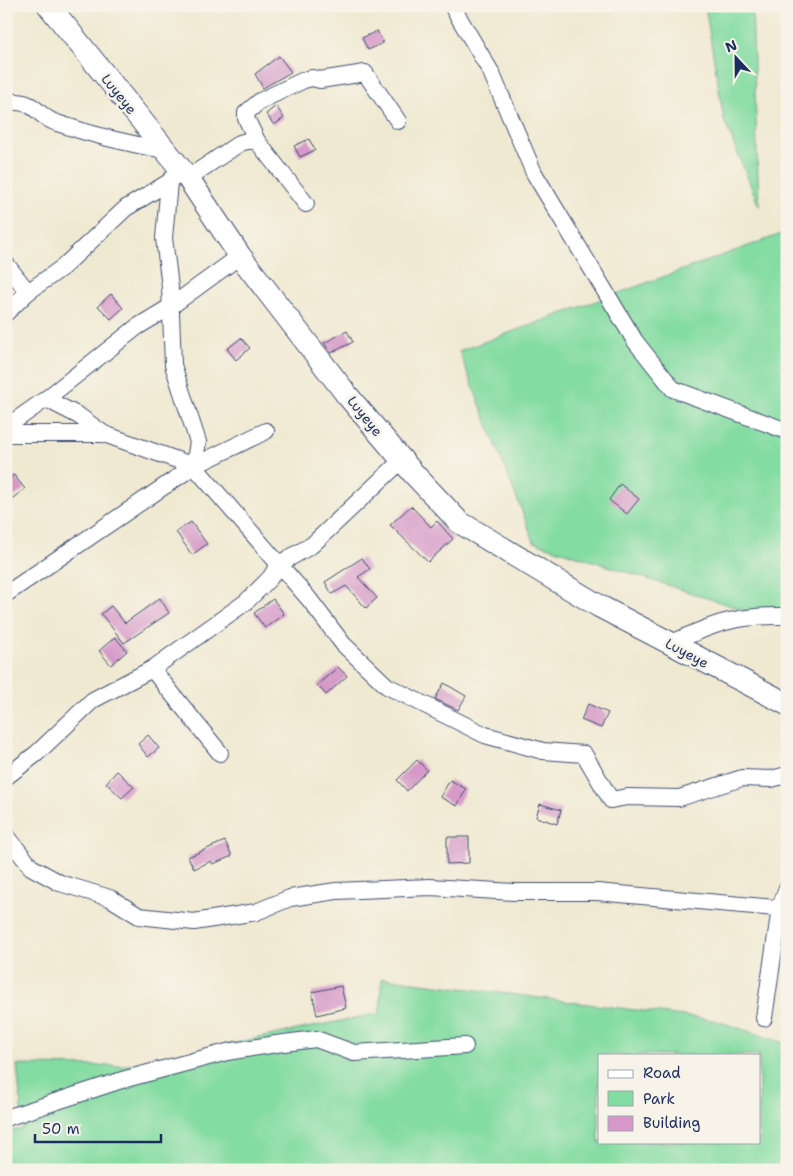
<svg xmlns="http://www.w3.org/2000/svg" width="793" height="1176" viewBox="0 0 793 1176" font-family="'Shantell Sans',sans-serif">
  <rect width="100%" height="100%" fill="#f7f3e8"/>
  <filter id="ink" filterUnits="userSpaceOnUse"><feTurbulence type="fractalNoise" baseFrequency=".02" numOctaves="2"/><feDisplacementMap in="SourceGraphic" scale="10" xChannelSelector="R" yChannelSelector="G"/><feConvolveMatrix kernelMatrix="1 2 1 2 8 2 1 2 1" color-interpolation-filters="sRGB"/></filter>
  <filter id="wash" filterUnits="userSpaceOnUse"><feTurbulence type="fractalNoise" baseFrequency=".0096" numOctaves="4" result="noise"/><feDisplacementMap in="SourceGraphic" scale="20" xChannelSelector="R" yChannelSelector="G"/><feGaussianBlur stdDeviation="1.12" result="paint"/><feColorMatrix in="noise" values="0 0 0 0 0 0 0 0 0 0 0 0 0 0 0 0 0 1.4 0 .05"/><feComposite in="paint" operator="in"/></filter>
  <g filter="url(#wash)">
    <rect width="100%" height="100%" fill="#f0e9d2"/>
    <!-- green -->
    <g fill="#83dca1" stroke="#4f8680" fill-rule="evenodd">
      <path d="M705 6H752L759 206 724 120Z"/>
      <path d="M787 232V624L534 542 459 351Z"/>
      <path d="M382 978 714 1020 787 1044V1170H6V1131L23 1129 17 1065 122 1066 380 1013ZM599 1055H759V1142H599Z"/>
    </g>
    <g id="blocks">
      <!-- building -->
      <g fill="#d598c8">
        <path d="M377 31 383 43 368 50 362 38Z"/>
        <path d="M279 56 291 72 263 88 255 74Z"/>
        <path d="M276 106 284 118 274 125 266 114Z"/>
        <path d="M309 139 315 150 300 157 294 146Z"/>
        <path d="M111 294 123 308 111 319 98 306Z"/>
        <path d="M347 331 353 342 331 353 324 343Z"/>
        <path d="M241 338 250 348 236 360 227 349Z"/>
        <path d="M14 475 25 489 6 503V482Z"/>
        <path d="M620 484 639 499 627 514 609 500Z"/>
        <path d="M411 506 431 527 437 521 453 539 428 562 390 525Z"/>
        <path d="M191 522 207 544 192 555 176 532Z"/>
        <path d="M362 558 370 569 358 577 377 598 366 608 346 586 332 594 325 582Z"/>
        <path d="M160 598 169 613 124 643 101 614 111 606 125 623Z"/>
        <path d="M273 599 284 614 265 628 254 613Z"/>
        <path d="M115 637 127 651 111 665 99 651Z"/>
        <path d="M338 667 347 676 326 695 317 685Z"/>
        <path d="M444 683 466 696 458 710 435 699Z"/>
        <path d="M588 704 608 713 601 728 581 720Z"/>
        <path d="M148 735 159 748 148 757 138 744Z"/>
        <path d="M417 760 427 770 407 791 397 780Z"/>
        <path d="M117 771 134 787 122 798 106 783Z"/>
        <path d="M450 780 466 789 457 806 440 797Z"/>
        <path d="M540 804 561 810 557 824 536 817Z"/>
        <path d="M447 837H469V863L447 864Z"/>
        <path d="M225 841 232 856 213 864 211 861 194 869 188 857Z"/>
        <path d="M341 986 346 1008 317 1015 312 992Z"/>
      </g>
    </g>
  </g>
  <g filter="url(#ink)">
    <use href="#blocks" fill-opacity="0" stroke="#3b4b6f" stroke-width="1"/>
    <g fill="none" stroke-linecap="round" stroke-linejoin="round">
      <defs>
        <g id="street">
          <path d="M452 6 491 72 534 173 635 341 673 389 787 431"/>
          <path d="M6 102C40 100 34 116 57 123 92 135 129 144 165 150"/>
          <path d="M257 141 246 118V113L260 101 304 80 312 78 320 80 365 73 398 121"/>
          <path d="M188 178 240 143 247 141H257L306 204"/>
          <path d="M169 182 164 238 170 287 173 365 198 442 194 466"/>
          <path d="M6 264 28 292"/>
          <path d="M6 313 28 292 63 267 126 208 169 182 174 176"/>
          <path d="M46 399 79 416 104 434 194 466 309 599 343 644 387 686 485 735 543 751 584 754 611 800 627 797 679 798 742 778 771 779 787 775"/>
          <path d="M6 427 46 399 137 327 170 307 240 256"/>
          <path d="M6 434H104"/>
          <path d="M6 594 194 466 266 431"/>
          <path d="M670 644C714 623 737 615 787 616"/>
          <path d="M152 669 220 753"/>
          <path d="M6 777 36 754 93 700 152 669 246 602 270 578 279 564 312 545 402 460"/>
          <path d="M6 835 31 867 60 883 110 898 139 916 194 922 256 912 290 898 336 891 430 887 514 892H597L787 909"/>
          <path d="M764 1018 780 908 787 888"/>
          <path d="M6 1118 122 1080 227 1052 276 1044 316 1039 354 1053 465 1046"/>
        </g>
        <path id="secondary" d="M49 6 188 178 240 256 347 395 413 473 459 522 599 606 787 704"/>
      </defs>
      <!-- street casing -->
      <use href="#street" stroke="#3b4b6f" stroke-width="18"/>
      <!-- secondary casing -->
      <use href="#secondary" stroke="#3b4b6f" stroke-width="24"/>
      <!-- street -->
      <use href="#street" stroke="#fff" stroke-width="16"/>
      <!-- secondary -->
      <use href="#secondary" stroke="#fff" stroke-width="22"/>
    </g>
  </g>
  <g text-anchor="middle" stroke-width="5" stroke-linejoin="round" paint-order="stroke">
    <!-- street labels -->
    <g font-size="14" fill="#1b2f5e" stroke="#f7f3e8">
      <text transform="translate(119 94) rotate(51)" y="5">Luyeye</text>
      <text transform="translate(365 416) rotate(51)" y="5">Luyeye</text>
      <text transform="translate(687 653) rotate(28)" y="5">Luyeye</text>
    </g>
  </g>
  <!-- margin -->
  <rect width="793" height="1176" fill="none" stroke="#f7f3e8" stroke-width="25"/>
  <!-- legend -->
  <rect x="598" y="1054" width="162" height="90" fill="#f7f3e8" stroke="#9fa5b1"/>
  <rect x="608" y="1070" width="25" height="8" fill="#ffffff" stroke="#9fa5b1"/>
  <text x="643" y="1078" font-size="15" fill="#1b2f5e">Road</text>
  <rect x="608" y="1091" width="25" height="15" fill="#83dca1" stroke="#9fa5b1"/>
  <text x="643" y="1104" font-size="15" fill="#1b2f5e">Park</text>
  <rect x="608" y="1116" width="25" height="15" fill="#d598c8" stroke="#9fa5b1"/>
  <text x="643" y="1128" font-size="15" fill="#1b2f5e">Building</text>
  <!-- north arrow -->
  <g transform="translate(736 58) rotate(338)" stroke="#f7f3e8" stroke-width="4" paint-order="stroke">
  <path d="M0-4L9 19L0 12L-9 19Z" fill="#1b2f5e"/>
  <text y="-8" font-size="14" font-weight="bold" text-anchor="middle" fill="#1b2f5e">N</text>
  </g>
  <!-- scale -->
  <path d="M35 1134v8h126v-8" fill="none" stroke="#1b2f5e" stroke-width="2.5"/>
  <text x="42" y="1134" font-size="15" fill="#1b2f5e" stroke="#f7f3e8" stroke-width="4" paint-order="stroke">50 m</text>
</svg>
